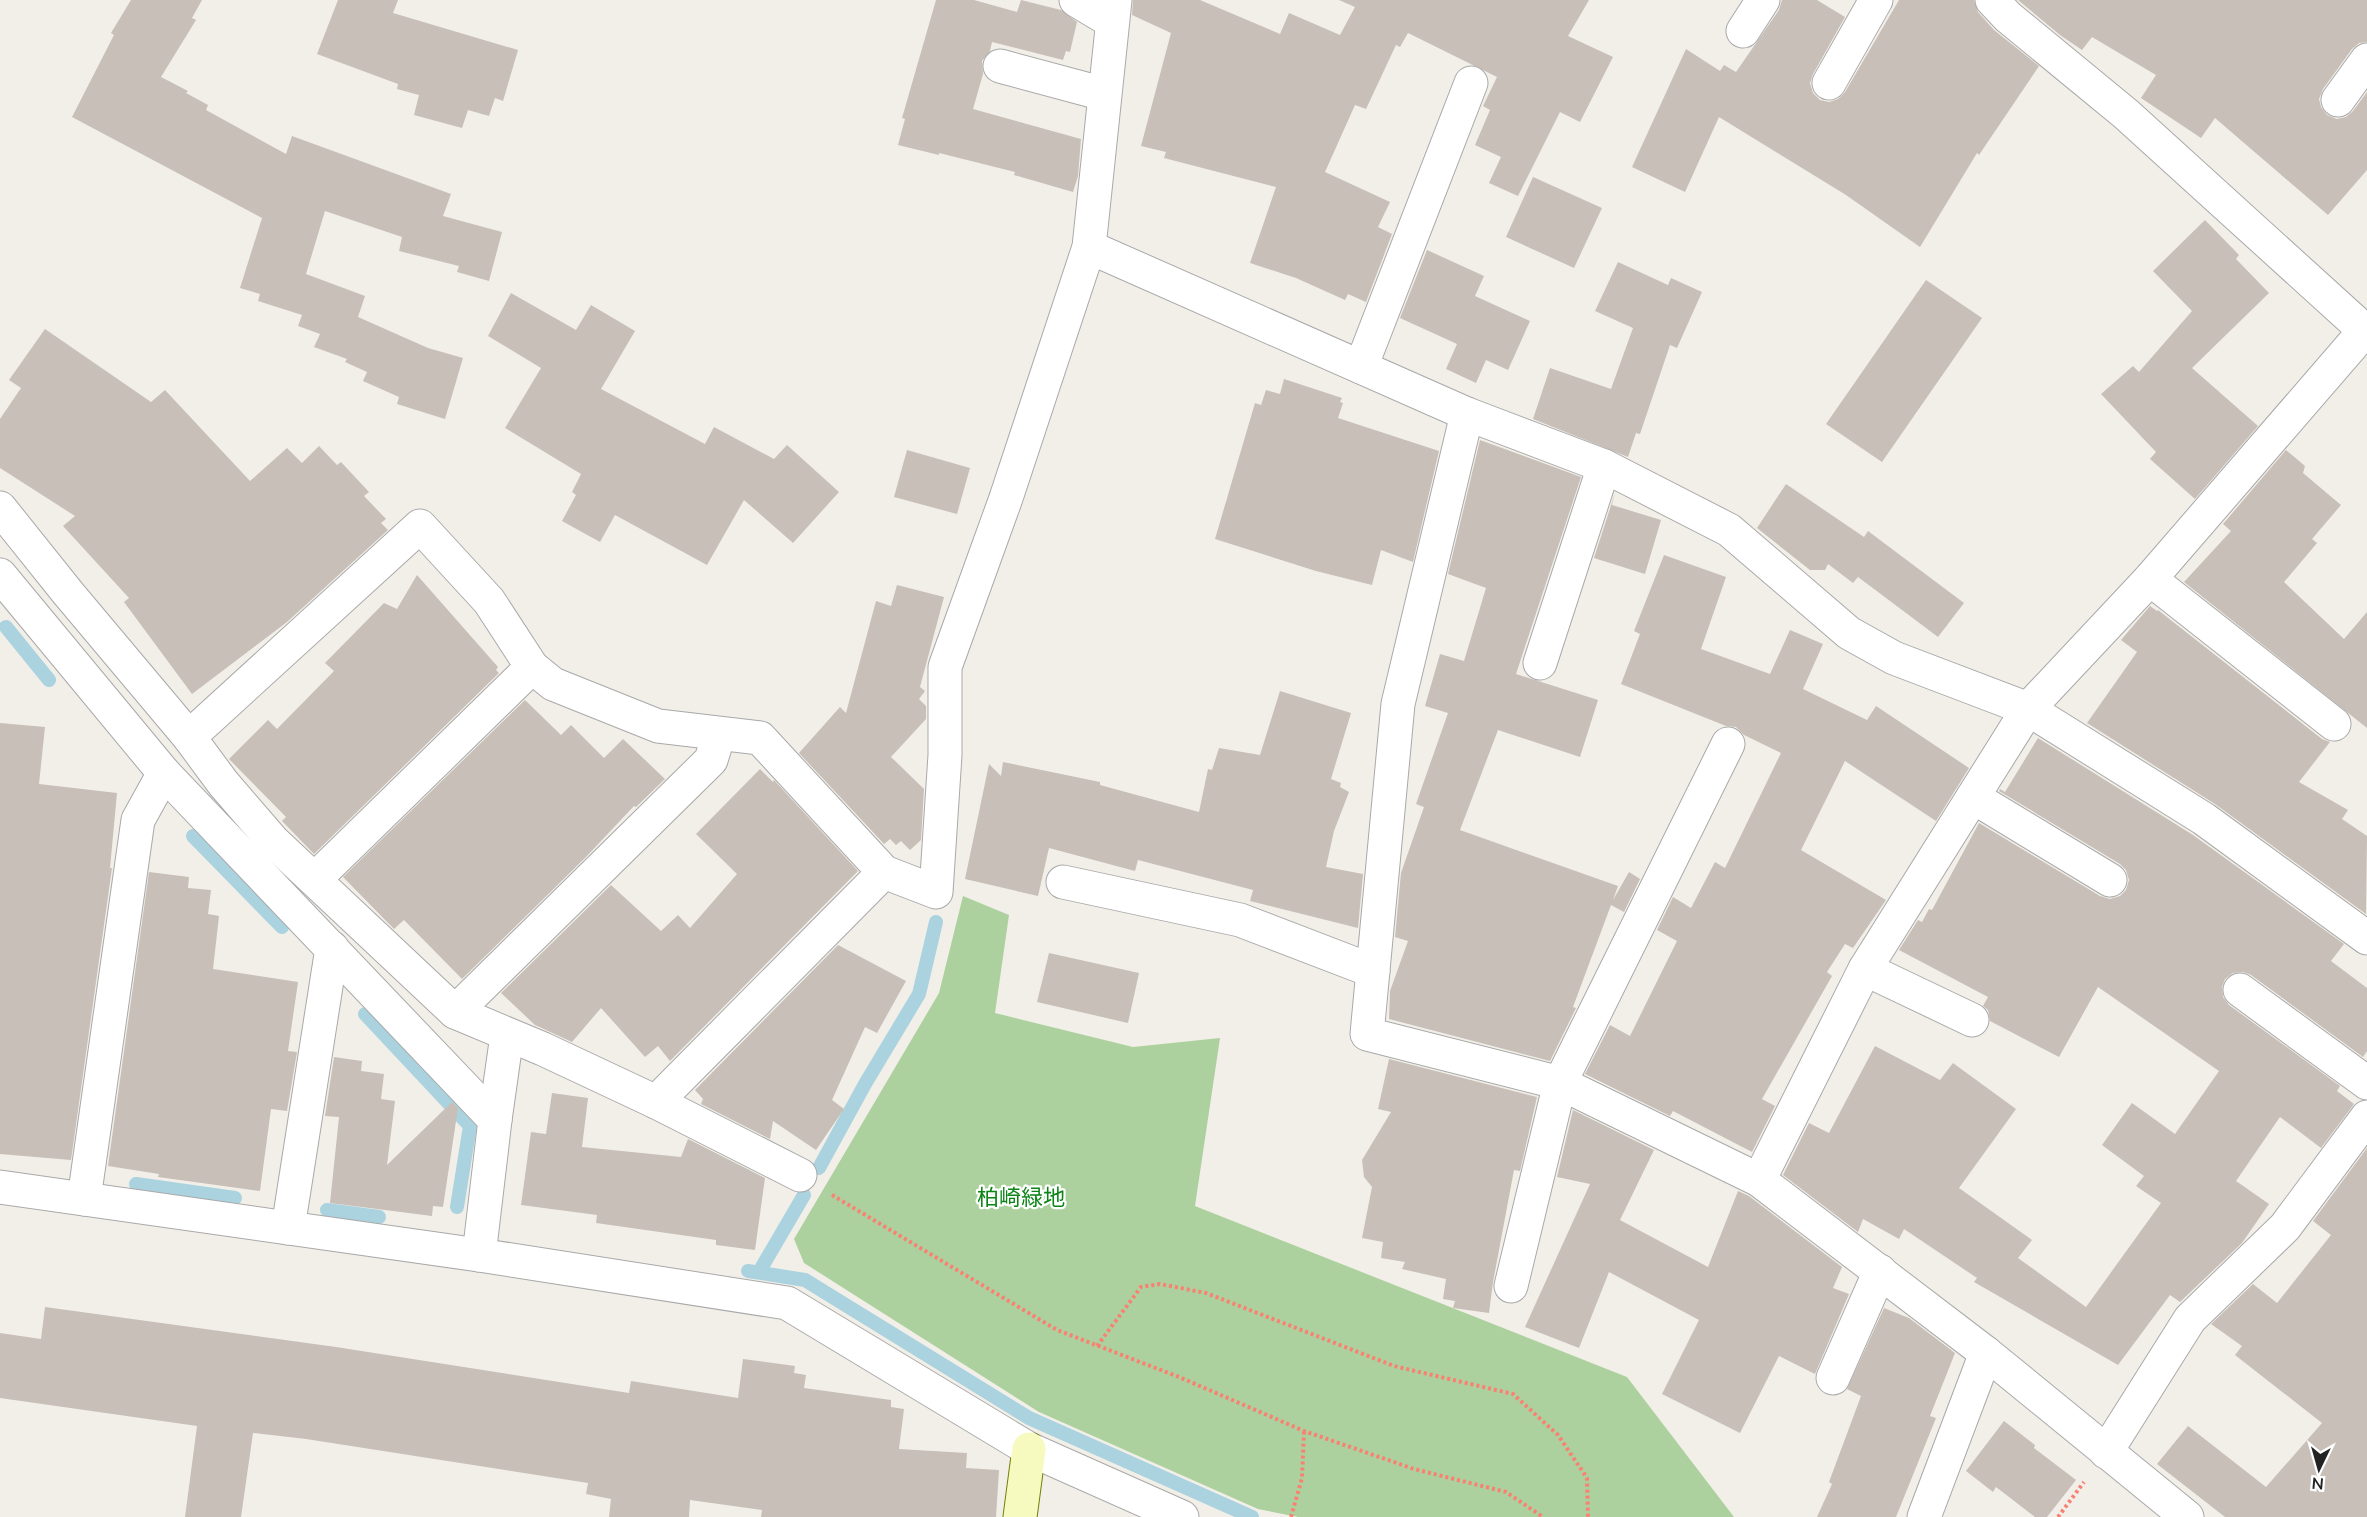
<svg xmlns="http://www.w3.org/2000/svg" width="2367" height="1517" viewBox="0 0 2367 1517" font-family="Mulish,'Noto Sans JP',sans-serif">
  <rect width="100%" height="100%" fill="#f2efe9"/>
  <!-- forest -->
  <path fill="#add19e" d="M963 896 1009 915 995 1013 1133 1047 1220 1038 1195 1206 1627 1377 1734 1517H1298L1258 1509 1039 1412 804 1263 794 1239 939 993Z"/>
  <g fill="none" stroke-linecap="round" stroke-linejoin="round">
    <!-- stream -->
    <g stroke="#aad3df" stroke-width="14">
      <path d="M6 627 49 680"/>
      <path d="M193 836 282 927"/>
      <path d="M365 1014 470 1126 457 1207"/>
      <path d="M819 1168 865 1084 919 994 936 922"/>
      <path d="M136 1184 235 1198"/>
      <path d="M327 1210 379 1217"/>
      <path d="M748 1271 805 1280 1029 1418 1252 1517"/>
      <path d="M759 1272 804 1195"/>
    </g>
  </g>
  <!-- building -->
  <g fill="#c7bfb8">
    <path d="M131 0H202L192 18 196 20 161 77 188 91 186 93 208 105 206 110 286 154 292 136 451 194 443 216 502 232 489 281 457 272 459 266 399 251 402 237 325 211 306 274 365 296 358 317 428 348 463 358 445 419 397 404 399 397 363 381 367 372 345 362 347 359 314 347 320 334 298 326 302 315 258 301 260 294 240 288 262 218 72 117 114 35 111 33Z"/>
    <path d="M338 0H398L393 13 518 50 503 101 495 98 489 116 468 110 462 128 414 115 419 95 397 89 398 84 317 54Z"/>
    <path d="M936 0H974L1017 12 1021 0 1061 10 1077 22 1070 52 1066 51 1063 60 992 42 990 51 982 61 983 74 973 109 1081 139 1078 176 1073 192 1014 175 1015 172 939 153V155L898 145 905 119 902 118Z"/>
    <path d="M1133 0H1200L1280 34 1289 13 1340 35 1355 7 1339 0H1589L1568 36 1613 57 1580 122 1560 112 1518 196 1489 183 1501 157 1475 145 1490 110 1483 106 1497 77 1408 33 1400 47 1396 45 1366 109 1355 105 1325 172 1390 202 1378 227 1392 234 1366 302 1348 294 1345 300 1296 278 1250 263 1276 187 1164 158 1166 152 1141 146 1171 33 1132 15Z"/>
    <path d="M1782 0H1817L1845 17 1813 74 1810 83 1813 93 1820 100 1829 102 1838 99 1845 92 1899 0H1974L1978 12 1994 30 2039 66 1979 155 1977 153 1920 247 1846 195 1719 117 1685 192 1632 167 1686 49 1720 71 1724 65 1736 72 1779 10Z"/>
    <path d="M2018 0H2367V42L2359 43 2352 49 2323 89 2319 99 2321 107 2327 115 2337 119 2346 117 2353 111 2367 92V170L2328 215 2215 118 2201 138 2141 98 2156 75 2092 37 2082 50 2060 35Z"/>
    <path d="M1533 177 1602 208 1574 268 1506 237Z"/>
    <path d="M2205 220 2239 255 2236 259 2269 293 2192 368 2258 426 2195 499 2150 459 2156 452 2101 394 2133 366 2139 372 2192 311 2153 271Z"/>
    <path d="M1427 250 1484 276 1475 296 1530 321 1508 370 1486 360 1476 383 1446 369 1457 344 1400 318Z"/>
    <path d="M1618 262 1668 285 1671 278 1702 292 1677 348 1670 345 1640 434 1636 433 1628 457 1533 419 1550 368 1611 389 1633 328 1595 311Z"/>
    <path d="M1926 280 1982 318 1882 462 1826 424Z"/>
    <path d="M511 293 576 330 591 305 635 331 601 389 705 444 714 427 774 459 787 445 839 492 793 543 744 500 707 565 615 515 600 542 562 521 576 495 572 492 581 474 505 428 541 368 488 336Z"/>
    <path d="M45 329 151 402 165 390 250 481 287 448 302 463 319 446 337 465 341 462 369 492 364 496 386 519 381 523 388 530 287 622 192 694 124 602 129 598 63 526 75 516 0 468V419L21 388 9 380Z"/>
    <path d="M1284 379 1342 398 1340 402 1343 403 1338 418 1439 451 1413 562 1381 550 1372 585 1316 571 1215 539 1255 403 1261 405 1266 390 1280 394Z"/>
    <path d="M1480 440 1581 477 1516 674 1598 700 1580 757 1498 730 1460 830 1618 886 1613 900 1629 872 1640 879 1624 912 1611 905 1573 1007 1576 1008 1550 1061 1389 1019 1390 991 1408 941 1395 937 1401 873 1424 807 1416 804 1448 713 1425 706 1440 654 1464 661 1486 588 1448 574Z"/>
    <path d="M907 450 970 468 957 514 894 497Z"/>
    <path d="M2286 450 2305 466 2303 473 2341 505 2312 539 2317 543 2284 582 2344 639 2367 612V728L2184 582 2231 531 2223 524Z"/>
    <path d="M1786 484 1864 537 1868 531 1964 603 1938 637 1858 577 1853 583 1828 564 1825 570H1810L1757 528Z"/>
    <path d="M1615 493 1612 505 1661 520 1645 574 1594 558Z"/>
    <path d="M1664 555 1726 577 1701 649 1770 674 1790 630 1823 644 1803 689 1867 720 1876 706 1969 768 1936 821 1845 761 1801 850 1886 900 1853 948 1845 944 1827 972 1832 976 1762 1099 1775 1106 1752 1152 1673 1111 1670 1116 1585 1074 1610 1025 1630 1036 1677 941 1657 930 1673 897 1691 908 1715 862 1725 868 1781 753 1744 735 1736 727 1726 726 1621 684 1640 634 1634 631Z"/>
    <path d="M417 575 498 667 496 670 499 673 314 854 282 821 286 817 229 759 268 720 277 729 334 671 325 663 384 603 397 609Z"/>
    <path d="M897 585 944 597 920 687 925 691 919 699 926 706V719L891 757 924 789 921 840 910 850 901 841 896 845 890 839 884 844 799 753 840 707 846 713 876 601 891 606Z"/>
    <path d="M2150 606 2157 611 2158 610 2322 739 2330 742 2299 782 2348 810 2342 819 2367 836 2366 914 2215 804 2087 723 2137 652 2121 640Z"/>
    <path d="M1280 691 1351 713 1331 779 1341 783 1340 787 1349 792 1334 831 1326 867 1363 874 1358 928 1250 901 1253 890 1138 860 1135 871 1049 848 1038 896 965 879 989 764 1001 776 1003 762 1100 782V785L1199 812 1208 769 1212 770 1219 748 1260 755Z"/>
    <path d="M525 700 561 735 571 725 604 758 623 739 665 779 636 807 634 806 586 857 462 979 404 920 394 929 343 877Z"/>
    <path d="M0 723 45 727 39 784 117 793 110 868H112L71 1160 0 1154Z"/>
    <path d="M2038 738 2193 835 2344 944 2331 961 2367 988V1051L2363 1057 2251 975 2243 972 2233 973 2225 979 2222 987 2223 997 2229 1005 2340 1086 2337 1091 2354 1104 2321 1148 2280 1117 2236 1181 2269 1204 2242 1243 2180 1302 2170 1295 2118 1365 1974 1282 1977 1278 1904 1229 1899 1239 1863 1219 1858 1232 1783 1175 1809 1123 1829 1133 1875 1046 1940 1080 1953 1063 2016 1109 1959 1188 2032 1240 2018 1258 2086 1307 2161 1203 2136 1186 2144 1176 2102 1145 2132 1103 2175 1134 2219 1071 2098 987 2059 1057 1990 1021 1988 1010 1983 1006 1988 997 1899 950 1918 920 1922 922 1929 909 1932 910 1979 823 2100 896 2110 899 2120 896 2126 890 2129 880 2126 870 2120 864 1999 791 2000 789 2005 792Z"/>
    <path d="M760 769 773 782 774 780 858 871 670 1061 658 1046 645 1057 601 1008 572 1042 535 1025 501 993 611 885 661 931 678 915 690 928 737 874 696 834Z"/>
    <path d="M149 872 189 877 188 888 211 890 208 914 219 916 213 969 298 982 288 1051 297 1052 287 1111 271 1109 260 1191 158 1177 159 1174 108 1166Z"/>
    <path d="M838 945 906 981 877 1033 865 1027 832 1100 844 1109 816 1150 773 1121 770 1139 701 1104 703 1099 695 1090Z"/>
    <path d="M1049 953 1139 973 1128 1023 1037 1002Z"/>
    <path d="M334 1057 362 1061 361 1071 384 1074 381 1099 395 1101 387 1165 452 1102 458 1108 443 1207 433 1206 432 1216 330 1203 339 1117 325 1116Z"/>
    <path d="M1389 1059 1537 1097 1520 1171 1514 1170 1493 1282 1489 1313 1453 1308 1455 1301 1443 1299 1446 1279 1402 1269 1405 1262 1381 1258 1383 1242 1362 1238 1372 1187 1364 1177 1362 1160 1391 1112 1378 1109Z"/>
    <path d="M552 1093 588 1098 582 1147 681 1157 688 1139 765 1178 755 1250 716 1245V1240L596 1223 597 1215 521 1205 531 1132 546 1134Z"/>
    <path d="M1573 1110 1654 1150 1620 1220 1708 1267 1738 1191 1749 1196 1842 1267 1833 1288 1849 1294 1815 1374 1779 1356 1740 1433 1662 1394 1699 1320 1609 1272 1579 1348 1525 1327 1590 1184 1557 1177Z"/>
    <path d="M2367 1148V1517H2225L2157 1464 2188 1426 2266 1487 2322 1423 2235 1355 2242 1346 2211 1324 2253 1284 2277 1303 2331 1235 2313 1221Z"/>
    <path d="M45 1307 336 1347 629 1393 631 1381 738 1398 743 1359 795 1366 794 1373 806 1375 804 1388 891 1400V1407L904 1409 899 1449 967 1453 966 1468 999 1470 996 1517H761L762 1510 690 1500 689 1517H609L611 1499 586 1494 588 1483 306 1439 253 1433 241 1517H185L197 1426 0 1398V1333L41 1339Z"/>
    <path d="M1884 1308 1909 1318 1955 1353 1930 1416 1936 1418 1896 1517H1817L1832 1484 1829 1482 1861 1396 1847 1389Z"/>
    <path d="M2004 1421 2035 1445 2034 1448 2076 1480 2047 1517H2035L1996 1487 1993 1492 1966 1471Z"/>
  </g>
  <g fill="none" stroke-linecap="round" stroke-linejoin="round">
    <defs>
      <g id="street">
        <path d="M1076 0 1111 21"/>
        <path d="M1992 0 2008 17 2126 114 2364 330"/>
        <path d="M1743 31 1763 0"/>
        <path d="M1000 66 1104 94"/>
        <path d="M1829 83 1876 0"/>
        <path d="M2338 100 2367 60"/>
        <path d="M1089 247 1467 414 1604 466 1729 530 1849 633 1894 658 2028 709 2204 819 2367 938"/>
        <path d="M1361 367 1471 83"/>
        <path d="M1467 414 1398 704 1367 1034 1560 1083 1759 1180 1986 1353 2187 1517"/>
        <path d="M0 508 68 593 189 737 223 783 273 841 455 1012 543 1049 656 1102 800 1175"/>
        <path d="M0 575 164 773 495 1120 479 1255"/>
        <path d="M2150 579 2334 724"/>
        <path d="M1540 663 1604 466"/>
        <path d="M189 737 420 526 489 601 532 667 553 684 658 726 760 738 884 872 936 892 945 755V667L1006 498 1089 247 1115 0"/>
        <path d="M1973 797 2110 880"/>
        <path d="M315 879 532 667"/>
        <path d="M1063 882 1240 920 1373 971"/>
        <path d="M1865 969 1972 1020"/>
        <path d="M2240 990 2367 1083"/>
        <path d="M455 1012 711 760 719 734"/>
        <path d="M656 1102 884 872"/>
        <path d="M495 1120 507 1035"/>
        <path d="M1759 1180 1865 969 2028 709 2150 579 2367 328"/>
        <path d="M0 1187 479 1255 787 1303 1029 1449 1182 1517"/>
        <path d="M84 1199 138 820 164 773"/>
        <path d="M288 1228 332 948"/>
        <path d="M1511 1286 1560 1083 1728 744"/>
        <path d="M1833 1378 1880 1271"/>
        <path d="M2106 1452 2190 1319 2285 1227 2367 1117"/>
        <path d="M1924 1517 1986 1353"/>
      </g>
      <path id="secondary" d="M1020 1517 1029 1449"/>
    </defs>
    <!-- street casing -->
    <use href="#street" stroke="#a9a9a9" stroke-width="35"/>
    <!-- secondary casing -->
    <use href="#secondary" stroke="#707d05" stroke-width="35"/>
    <!-- path -->
    <g stroke="#fa8072" stroke-width="4" stroke-dasharray="3 3" stroke-linecap="butt">
      <path d="M832 1195 1057 1330 1179 1377 1304 1431 1414 1469 1506 1492 1543 1517"/>
      <path d="M1097 1346 1141 1287 1160 1284 1206 1293 1394 1366 1513 1394 1558 1435 1587 1478 1588 1517"/>
      <path d="M1291 1517 1302 1478 1304 1431"/>
      <path d="M2058 1517 2084 1482"/>
    </g>
    <!-- street -->
    <use href="#street" stroke="#fff" stroke-width="33"/>
    <!-- secondary -->
    <use href="#secondary" stroke="#f7fabf" stroke-width="33"/>
  </g>
  <g text-anchor="middle" stroke-width="4.5" stroke-linejoin="round" paint-order="stroke">
    <!-- park labels -->
    <g font-size="22" fill="#0c8416" stroke="#fff">
      <text x="1021" y="1205">柏崎緑地</text>
    </g>
  </g>
  <!-- north arrow -->
  <g transform="translate(2319 1469) rotate(185)" stroke="#ffffff" stroke-width="4.5" paint-order="stroke">
  <path d="M0-4.5L10 22L0 15L-10 22Z" fill="#222222"/>
  <text y="-9" font-size="16" font-weight="bold" text-anchor="middle" fill="#222222">N</text>
  </g>
</svg>
